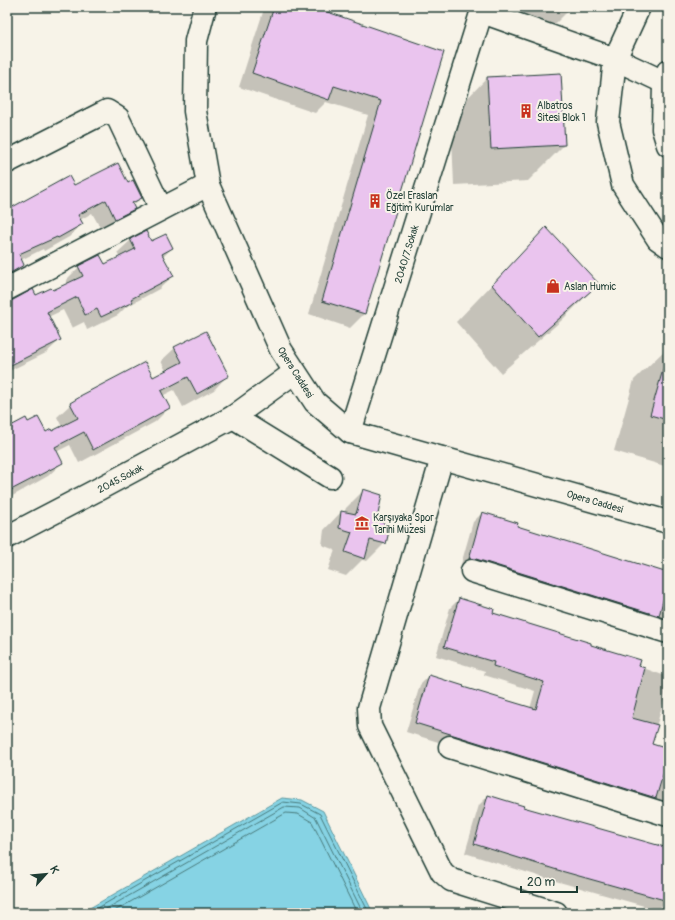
<svg xmlns="http://www.w3.org/2000/svg" width="675" height="920" viewBox="0 0 675 920" font-family="Pangolin,sans-serif">
  <rect width="100%" height="100%" fill="#f7f3e8"/>
  <filter id="ink" filterUnits="userSpaceOnUse"><feTurbulence type="fractalNoise" baseFrequency=".025" numOctaves="2"/><feDisplacementMap in="SourceGraphic" scale="8" xChannelSelector="R" yChannelSelector="G"/><feConvolveMatrix kernelMatrix="1 2 1 2 8 2 1 2 1" color-interpolation-filters="sRGB"/></filter>
  <g filter="url(#ink)">
    <!-- water -->
    <path fill="#86d3e4" stroke="#5d979e" d="M282 798 302 800 323 811 373 913H81Z"/>
    <!-- shadow -->
    <g fill="#0003">
      <path d="M267 7H310L442 53 364 314 350 328 309 314 368 115 326 102 315 113 239 87 264 9Z"/>
      <path d="M506 7H572L541 38Z"/>
      <path d="M487 78 564 145 528 181 454 185 451 115Z"/>
      <path d="M128 184 141 198 132 206 134 209 120 222 102 231 92 213 80 220 82 224 69 237 44 251 43 249 21 260 23 265 7 281V215L73 187Z"/>
      <path d="M546 228 598 284 562 320 501 373 456 322Z"/>
      <path d="M131 240 151 242 172 248 163 257 173 276 159 289 126 307 118 315 87 330 84 322 72 328 63 310 48 317 60 340 46 353 7 372V303L36 297 67 284 66 280 79 267 104 266 120 258 117 253Z"/>
      <path d="M668 347V467L614 451 634 380Z"/>
      <path d="M175 348 227 376 214 390 183 407 174 390 162 396 169 408 155 422 79 463 70 445 56 452 62 463 48 476 7 499V434L45 433 52 432 62 427 57 417 71 404 152 378 166 371 161 361Z"/>
      <path d="M364 490 385 543 367 561 362 560 346 576 328 570 335 550 322 545 324 530 341 512 344 513 346 508Z"/>
      <path d="M482 513 515 527 668 574V633L466 568H460L473 522Z"/>
      <path d="M459 599 492 613 589 645 638 666 668 677V685L651 745 668 750V813L406 732 420 685 429 676 462 688 530 709 535 691 484 675 485 671 436 656 450 608Z"/>
      <path d="M488 796 522 807 668 849 667 900 658 910 545 878 465 853 479 805Z"/>
    </g>
    <g fill="none" stroke-linecap="round" stroke-linejoin="round">
      <!-- shore -->
      <g stroke="#48797a" stroke-width="1">
        <path d="M89 913 283 802 301 804 320 814 369 913"/>
        <path d="M99 913 284 807 300 808 316 818 363 913"/>
        <path d="M111 913 286 813 298 814 312 822 357 913"/>
      </g>
    </g>
    <!-- building -->
    <g fill="#eac4ee" stroke="#1f3d34">
      <path d="M274 7H313L444 52 365 314 322 301 381 101 334 86 329 100 252 73Z"/>
      <path d="M561 73 565 145 491 149 487 77Z"/>
      <path d="M118 163 128 183 133 180 142 198 132 203 135 209 115 219 106 200 78 215 83 224 58 238 57 237 19 254 24 265 7 275V210L69 176 74 185Z"/>
      <path d="M546 227 599 284 538 337 492 285Z"/>
      <path d="M146 231 151 241 166 234 173 248 162 254 174 276 131 299 133 302 101 317 97 309 85 315 77 297 47 312 61 340 7 367V301L13 300 33 289 36 295 51 288 53 290 83 276 78 266 100 255 105 264 135 249 130 239Z"/>
      <path d="M206 331 229 376 197 394 188 377 161 391 170 408 93 450 84 432 55 447 63 463 7 492V428L26 418 28 422 38 417 46 432 51 429 52 431 78 418 70 403 80 397V396L145 362 153 377 182 362 174 347Z"/>
      <path d="M664 366 668 367V420L650 415Z"/>
      <path d="M363 489 382 495 377 519 390 527 386 544 370 540 365 559 345 552 352 532 339 528 341 511 356 514Z"/>
      <path d="M482 512 518 523 517 526 668 573V581L659 616 476 559H469Z"/>
      <path d="M459 598 494 609 493 613 591 643V645L641 660 639 666 645 668 632 718 658 725 652 744 668 749V758L656 798 415 723 429 675 464 686 463 687 536 709 544 682 493 666 494 662 444 647Z"/>
      <path d="M488 795 524 806 523 807 668 848V901L554 869 474 844Z"/>
    </g>
    <g fill="none" stroke-linecap="round" stroke-linejoin="round">
      <defs>
        <g id="minor">
          <path d="M205 7 196 41 195 111 208 185 281 350 315 402 350 432 668 522"/>
          <path d="M639 7 615 59 608 122 623 185 658 239 668 246"/>
          <path d="M482 12 615 59 668 84"/>
          <path d="M668 71 664 83 663 129 668 145"/>
          <path d="M7 162 107 111 118 118 161 209"/>
          <path d="M7 289 208 185"/>
          <path d="M233 417 330 477"/>
          <path d="M350 432 483 7"/>
          <path d="M442 458 369 708 370 726 442 872 451 880 556 913"/>
          <path d="M7 537 97 490 233 417 295 372"/>
          <path d="M472 571 668 632"/>
          <path d="M450 747 668 815"/>
        </g>
      </defs>
      <!-- minor casing -->
      <use href="#minor" stroke="#1f3d34" stroke-width="25"/>
      <!-- minor -->
      <use href="#minor" stroke="#f7f3e8" stroke-width="22"/>
    </g>
  </g>
  <!-- icons -->
  <defs>
    <symbol id="building-bare" viewBox="-9 -9 18 18"><path d="M-4-6H4V6H1V3H-1V6H-4ZM-2.5-4.3h1.7v1.8h-1.7ZM.8-4.3h1.7v1.8H.8ZM-2.5-1h1.7V.8h-1.7ZM.8-1h1.7V.8H.8Z" fill="#c8321e" stroke="#f7f3e8" stroke-width="2.5" paint-order="stroke"/></symbol>
    <symbol id="shop-bare" viewBox="-9 -9 18 18"><path d="M-5-2.5h2.3a2.7 3.5 0 0 1 5.4 0H5L5.5 6h-11ZM-1.5-2.5h3a1.5 2.3 0 0 0-3 0Z" fill="#c8321e" stroke="#f7f3e8" stroke-width="2.5" paint-order="stroke"/></symbol>
    <symbol id="museum-bare" viewBox="-9 -9 18 18"><path d="M0-6L6-3V-2H-6V-3ZM-5-1h2V3h-2ZM-1-1h2V3h-2ZM3-1h2V3H3ZM-6 4H6V6H-6Z" fill="#c8321e" stroke="#f7f3e8" stroke-width="2.5" paint-order="stroke"/></symbol>
  </defs>
  <g fill-rule="evenodd">
    <use href="#building-bare" x="516" y="101" width="20" height="20"/>
    <use href="#building-bare" x="365" y="191" width="20" height="20"/>
    <use href="#shop-bare" x="543" y="276" width="20" height="20"/>
    <use href="#museum-bare" x="352" y="513" width="20" height="20"/>
  </g>
  <g text-anchor="middle" stroke-width="4" stroke-linejoin="round" paint-order="stroke">
    <!-- poi labels -->
    <g font-size="10" fill="#1f3d34" stroke="#f7f3e8" text-anchor="start">
      <text x="537" y="109">Albatros<tspan x="537" dy="12">Sitesi Blok 1</tspan></text>
      <text x="386" y="199">Özel Eraslan<tspan x="386" dy="12">Eğitim Kurumlar</tspan></text>
      <text x="564" y="290">Aslan Humic</text>
      <text x="373" y="521">Karşıyaka Spor<tspan x="373" dy="12">Tarihi Müzesi</tspan></text>
    </g>
    <!-- street labels -->
    <g font-size="10" fill="#1f3d34" stroke="#f7f3e8">
      <text transform="translate(406 254) rotate(-73)" y="4">2040/7.Sokak</text>
      <text transform="translate(296 372) rotate(58)" y="4">Opera Caddesi</text>
      <text transform="translate(120 478) rotate(-28)" y="4">2045.Sokak</text>
      <text transform="translate(595 501) rotate(16)" y="4">Opera Caddesi</text>
    </g>
  </g>
  <!-- margin -->
  <rect width="675" height="920" fill="none" stroke="#f7f3e8" stroke-width="24"/>
  <rect x="12" y="12" width="651" height="896" fill="none" stroke="#1f3d34" stroke-width="1.5" filter="url(#ink)"/>
  <!-- north arrow -->
  <g transform="translate(46 874) rotate(63)" stroke="#f7f3e8" stroke-width="3" paint-order="stroke">
  <path d="M0-3L7 15L0 10L-7 15Z" fill="#1f3d34"/>
  <text y="-6" font-size="11" font-weight="bold" text-anchor="middle" fill="#1f3d34">K</text>
  </g>
  <!-- scale -->
  <path d="M521 886v6h56v-6" fill="none" stroke="#1f3d34" stroke-width="2"/>
  <text x="527" y="886" font-size="12" fill="#1f3d34" stroke="#f7f3e8" stroke-width="3" paint-order="stroke">20 m</text>
</svg>
